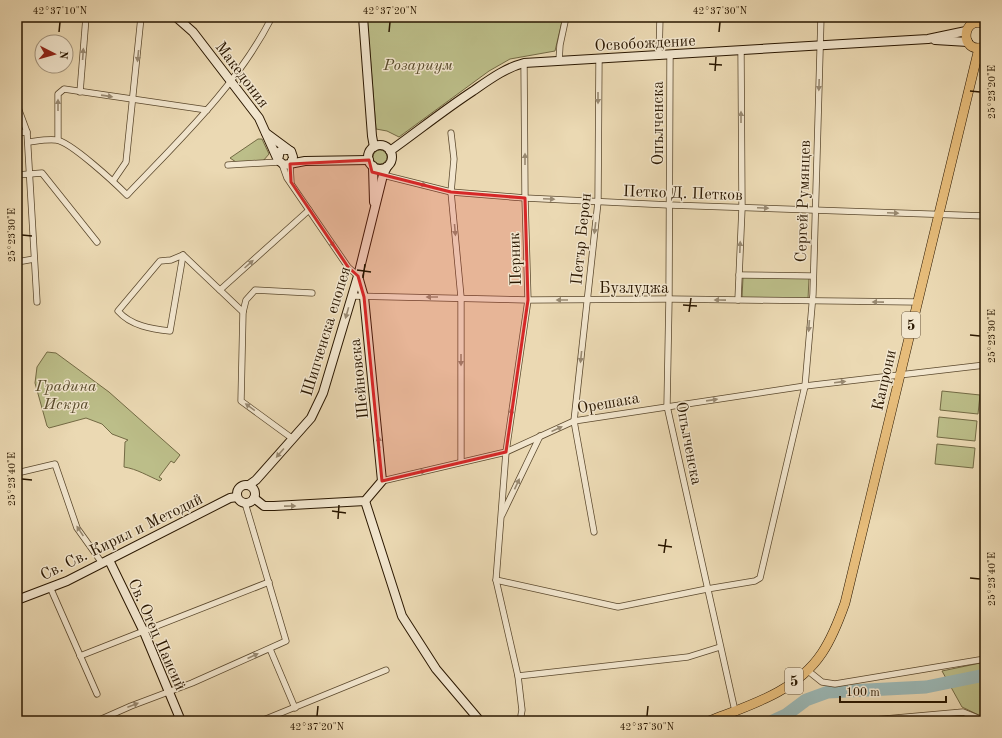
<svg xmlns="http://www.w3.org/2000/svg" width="1002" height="738" viewBox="0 0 1002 738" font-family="'Old Standard TT',serif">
  <rect width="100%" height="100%" fill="#ebd9b3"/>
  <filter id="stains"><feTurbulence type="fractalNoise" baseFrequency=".005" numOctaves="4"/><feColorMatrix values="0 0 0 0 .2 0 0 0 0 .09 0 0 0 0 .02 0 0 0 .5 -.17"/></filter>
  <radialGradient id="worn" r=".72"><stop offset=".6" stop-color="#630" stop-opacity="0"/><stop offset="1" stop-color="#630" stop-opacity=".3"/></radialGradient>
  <!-- green -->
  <g fill="#bcbe89" stroke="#736a44">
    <path d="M367 17H563L555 51 510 59 489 71 399 137 387 131 376 129Z"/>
    <path d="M258 139H262L269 154 263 161 236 162 230 158Z"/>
    <circle cx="380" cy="157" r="7"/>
    <path d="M743 277 809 278 808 299 742 298Z"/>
    <path d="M47 352 56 353 109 392 180 455 174 463 171 461 159 477 162 479 160 481C148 476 137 469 124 467L125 442 128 440 112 434 102 424 86 418 49 428 47 426 35 383 37 367Z"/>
    <path d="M942 391 980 395 978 414 940 410Z"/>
    <path d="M939 417 977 421 975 441 937 437Z"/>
    <path d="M937 444 975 448 973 468 935 464Z"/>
    <path d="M985 662V718L962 707 942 671Z"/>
  </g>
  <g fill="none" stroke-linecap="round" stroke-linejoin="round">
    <!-- river -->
    <path stroke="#9bb8b6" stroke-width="13" d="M773 721 786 715 806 700 828 692 926 687 985 675"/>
    <defs>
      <g id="street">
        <path d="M670 55 669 299 667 406 735 711"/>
        <path d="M659 56 660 17"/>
        <path d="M559 61 560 45 566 17"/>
        <path d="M80 92 86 17"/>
        <path d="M17 105 27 132 37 302"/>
        <path d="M17 133 27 132"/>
        <path d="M451 133 454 159 451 192 461 297V462"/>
        <path d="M58 139V94L64 89 207 110"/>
        <path d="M28 142C37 141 47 139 56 140 70 141 116 184 127 195 179 140 237 86 272 17"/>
        <path d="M282 164 287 178 348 267 358 276"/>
        <path d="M290 164 291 182"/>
        <path d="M228 165 279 162"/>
        <path d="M17 175 42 173 97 242"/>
        <path d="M383 175 451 192 525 198 669 205 985 216"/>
        <path d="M113 181 126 162 141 17"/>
        <path d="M183 255 243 312 241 401 293 439"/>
        <path d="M183 255 170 331C152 329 131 326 118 311L160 261 171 260Z"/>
        <path d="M17 262 34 259"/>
        <path d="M739 275 813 276"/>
        <path d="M220 290 309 210"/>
        <path d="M352 296 528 300 669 299 917 302"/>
        <path d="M738 300 742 208 741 50"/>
        <path d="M243 312 246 300 255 290 312 293"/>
        <path d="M17 473 55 464 77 528 102 563"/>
        <path d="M382 481 506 452 574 421 805 386 985 365"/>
        <path d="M502 515 540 436"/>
        <path d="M594 532 574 421 598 202 599 59"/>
        <path d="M496 580 618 607 707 589 755 581 760 578 805 386 813 294 821 17"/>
        <path d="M50 587 97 694"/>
        <path d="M270 649 295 708"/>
        <path d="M80 656 269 582"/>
        <path d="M807 670 822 682 835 684 985 659"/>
        <path d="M518 676 688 657 720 647"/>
        <path d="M97 721 131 706 192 683 286 641 245 503"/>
        <path d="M261 721 386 670"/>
        <path d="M520 721 522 710 518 676 496 580 506 452 528 300 525 198 524 63"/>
        <path d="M862 721 963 712 985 721"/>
      </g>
      <g id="secondary">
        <path d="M176 17 193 32 259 118 277 158"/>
        <path d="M363 17 372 136 374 147"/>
        <path d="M935 40 968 42"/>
        <path d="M266 133 289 150"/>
        <circle cx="380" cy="157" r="12"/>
        <path d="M390 151C418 131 444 110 473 91 489 80 505 68 524 63L928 39 966 31"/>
        <path d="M291 163 293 157 291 151 284 149 280 151 278 160 284 165 305 161 369 160"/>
        <path d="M373 166 374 202"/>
        <circle cx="246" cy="494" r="9"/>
        <path d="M249 485 256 480 311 418 323 393 358 276 383 175 387 167"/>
        <path d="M254 498 264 506H274L365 501 382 481 364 297 358 276"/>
        <path d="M365 501 402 616 436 669 480 721"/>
        <path d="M109 560 144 632 181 721"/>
        <path d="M17 600 67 581 230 498 237 497"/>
      </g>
      <g id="primary">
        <path d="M984 47C959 55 961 14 985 24"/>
        <path d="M709 721C750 705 796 692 822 653 832 638 839 620 845 603L979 48"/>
      </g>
    </defs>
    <!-- street casing -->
    <use href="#street" stroke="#5a482d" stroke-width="7"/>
    <!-- secondary casing -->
    <use href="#secondary" stroke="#2a1700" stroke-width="10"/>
    <!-- primary casing -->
    <use href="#primary" stroke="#2a1700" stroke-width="10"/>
    <!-- street -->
    <use href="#street" stroke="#f2e6ce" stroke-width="5.5"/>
    <!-- secondary -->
    <use href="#secondary" stroke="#f2e6ce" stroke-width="8"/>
    <!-- primary -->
    <use href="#primary" stroke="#e6bc7a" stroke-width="9"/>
  </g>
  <!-- one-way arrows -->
  <defs><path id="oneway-solid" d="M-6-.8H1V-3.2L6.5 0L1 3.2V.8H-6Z"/></defs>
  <g fill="#988971">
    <use href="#oneway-solid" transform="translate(83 54) rotate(-86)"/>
    <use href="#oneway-solid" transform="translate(138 56) rotate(96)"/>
    <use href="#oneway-solid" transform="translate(819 85) rotate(92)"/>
    <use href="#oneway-solid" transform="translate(107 96) rotate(8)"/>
    <use href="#oneway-solid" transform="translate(598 98) rotate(90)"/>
    <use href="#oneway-solid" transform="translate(58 105) rotate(-90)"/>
    <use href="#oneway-solid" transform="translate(741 117) rotate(-90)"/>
    <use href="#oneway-solid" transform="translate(525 159) rotate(-90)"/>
    <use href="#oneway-solid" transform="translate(421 184) rotate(14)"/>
    <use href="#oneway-solid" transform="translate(549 199) rotate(3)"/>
    <use href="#oneway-solid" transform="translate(763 208) rotate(2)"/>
    <use href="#oneway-solid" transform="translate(893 213) rotate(2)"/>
    <use href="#oneway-solid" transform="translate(595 228) rotate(97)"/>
    <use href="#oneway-solid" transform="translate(455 230) rotate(85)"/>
    <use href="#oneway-solid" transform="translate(331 242) rotate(56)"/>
    <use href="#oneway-solid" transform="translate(740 247) rotate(-88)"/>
    <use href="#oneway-solid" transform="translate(249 264) rotate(-42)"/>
    <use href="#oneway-solid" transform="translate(432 297) rotate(-180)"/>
    <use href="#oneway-solid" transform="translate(562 300) rotate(180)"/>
    <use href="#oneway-solid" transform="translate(720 300) rotate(-179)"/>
    <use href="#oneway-solid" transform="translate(878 302) rotate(-179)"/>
    <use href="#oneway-solid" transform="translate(347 313) rotate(106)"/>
    <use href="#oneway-solid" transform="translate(809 326) rotate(94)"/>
    <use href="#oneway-solid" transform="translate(581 357) rotate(96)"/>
    <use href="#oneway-solid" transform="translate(461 360) rotate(90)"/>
    <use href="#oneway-solid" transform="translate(840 382) rotate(-7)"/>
    <use href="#oneway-solid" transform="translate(712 400) rotate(-8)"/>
    <use href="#oneway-solid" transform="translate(250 407) rotate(-144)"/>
    <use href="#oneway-solid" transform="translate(511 414) rotate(-82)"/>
    <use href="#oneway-solid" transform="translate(557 429) rotate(-24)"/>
    <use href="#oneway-solid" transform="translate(379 442) rotate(-96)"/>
    <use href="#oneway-solid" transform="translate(280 453) rotate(131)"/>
    <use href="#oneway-solid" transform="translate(420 472) rotate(-13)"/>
    <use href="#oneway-solid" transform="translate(517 484) rotate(-65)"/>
    <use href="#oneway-solid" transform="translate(290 506) rotate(-1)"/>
    <use href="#oneway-solid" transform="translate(80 531) rotate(-124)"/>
    <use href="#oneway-solid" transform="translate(253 656) rotate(-24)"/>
    <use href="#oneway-solid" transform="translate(133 705) rotate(-21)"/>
  </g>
  <!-- marked area -->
  <path fill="#d62828" fill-opacity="0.2" stroke="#d62828" stroke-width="3" stroke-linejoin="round" d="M369 160 372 172 451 192 525 198 528 300 506 452 382 481 364 297 358 276 348 267 291 182 290 164Z"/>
  <!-- ticks -->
  <path fill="none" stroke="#2a1700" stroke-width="1.5" d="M59 32 60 22M389 32 390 22M719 32 720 22M709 64 722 65M715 71 716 57M970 91 980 92M22 235 32 236M357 270 371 272M363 278 365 264M683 305 697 306M689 312 691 298M970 335 980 336M22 479 32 480M332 511 346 513M338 519 339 505M658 545 672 547M664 553 666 539M970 578 980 579M317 716 318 706M647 716 648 706"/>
  <g text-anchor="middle" stroke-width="3" stroke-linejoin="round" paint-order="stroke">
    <!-- shield labels -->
    <g fill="#f2e6ce" stroke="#66553e" stroke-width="1">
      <rect x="902" y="312" width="18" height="26" rx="3"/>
      <rect x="785" y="668" width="18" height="26" rx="3"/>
    </g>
    <g font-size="15" font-weight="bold" fill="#2a1700">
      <text x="911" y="330">5</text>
      <text x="794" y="686">5</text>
    </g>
    <!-- street labels -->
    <g font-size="16" fill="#2a1700" stroke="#f2e6ce">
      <text transform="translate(645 42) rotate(-3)" y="6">Освобождение</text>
      <text transform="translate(243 74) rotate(53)" y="6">Македония</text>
      <text transform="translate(657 123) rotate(-90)" y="6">Опълченска</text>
      <text transform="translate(683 192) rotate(2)" y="6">Петко Д. Петков</text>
      <text transform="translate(802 201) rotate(-88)" y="6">Сергей Румянцев</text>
      <text transform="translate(580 239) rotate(-84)" y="6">Петър Берон</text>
      <text transform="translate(514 259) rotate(-92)" y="6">Перник</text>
      <text x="634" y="293">Бузлуджа</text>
      <text transform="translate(325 331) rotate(-73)" y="6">Шипченска епопея</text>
      <text transform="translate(358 379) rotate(-96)" y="6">Шейновска</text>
      <text transform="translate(883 380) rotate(-77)" y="6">Капрони</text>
      <text transform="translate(608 402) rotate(-10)" y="6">Орешака</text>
      <text transform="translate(690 443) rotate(79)" y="6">Опълченска</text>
      <text transform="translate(121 536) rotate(-26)" y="6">Св. Св. Кирил и Методий</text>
      <text transform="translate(158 634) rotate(66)" y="6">Св. Отец Паисий</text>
    </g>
    <!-- park labels -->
    <g font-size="16" font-style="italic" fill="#564929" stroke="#f2e6ce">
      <text x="418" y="70">Розариум</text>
      <text x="66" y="391">Градина<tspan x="66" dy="18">Искра</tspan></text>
    </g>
  </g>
  <!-- margin -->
  <rect width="1002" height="738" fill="none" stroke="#ebd9b3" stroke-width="44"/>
  <!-- north arrow -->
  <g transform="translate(54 54) rotate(96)"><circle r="19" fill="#f2e6ce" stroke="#a2937c"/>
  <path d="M0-3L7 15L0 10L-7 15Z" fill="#8f2418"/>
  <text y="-6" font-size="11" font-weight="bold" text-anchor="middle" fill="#2a1700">N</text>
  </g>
  <!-- scale -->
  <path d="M840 696v6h106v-6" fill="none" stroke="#2a1700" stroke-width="2"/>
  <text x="846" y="696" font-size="12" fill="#2a1700" stroke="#f2e6ce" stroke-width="3" paint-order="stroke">100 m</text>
  <rect x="22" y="22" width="958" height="694" fill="none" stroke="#2a1700" stroke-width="1.5"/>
  <g font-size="10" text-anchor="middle" fill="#2a1700">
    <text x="60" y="14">42°37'10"N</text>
    <text x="390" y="14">42°37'20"N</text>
    <text x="720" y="14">42°37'30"N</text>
    <text transform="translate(991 92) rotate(-90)" y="4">25°23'20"E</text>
    <text transform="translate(11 235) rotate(-90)" y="4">25°23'30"E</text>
    <text transform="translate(991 336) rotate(-90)" y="4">25°23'30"E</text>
    <text transform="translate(11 479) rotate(-90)" y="4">25°23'40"E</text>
    <text transform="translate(991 579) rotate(-90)" y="4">25°23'40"E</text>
    <text x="317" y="730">42°37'20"N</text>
    <text x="647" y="730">42°37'30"N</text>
  </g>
  <rect width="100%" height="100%" filter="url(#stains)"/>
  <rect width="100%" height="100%" fill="url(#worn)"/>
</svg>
